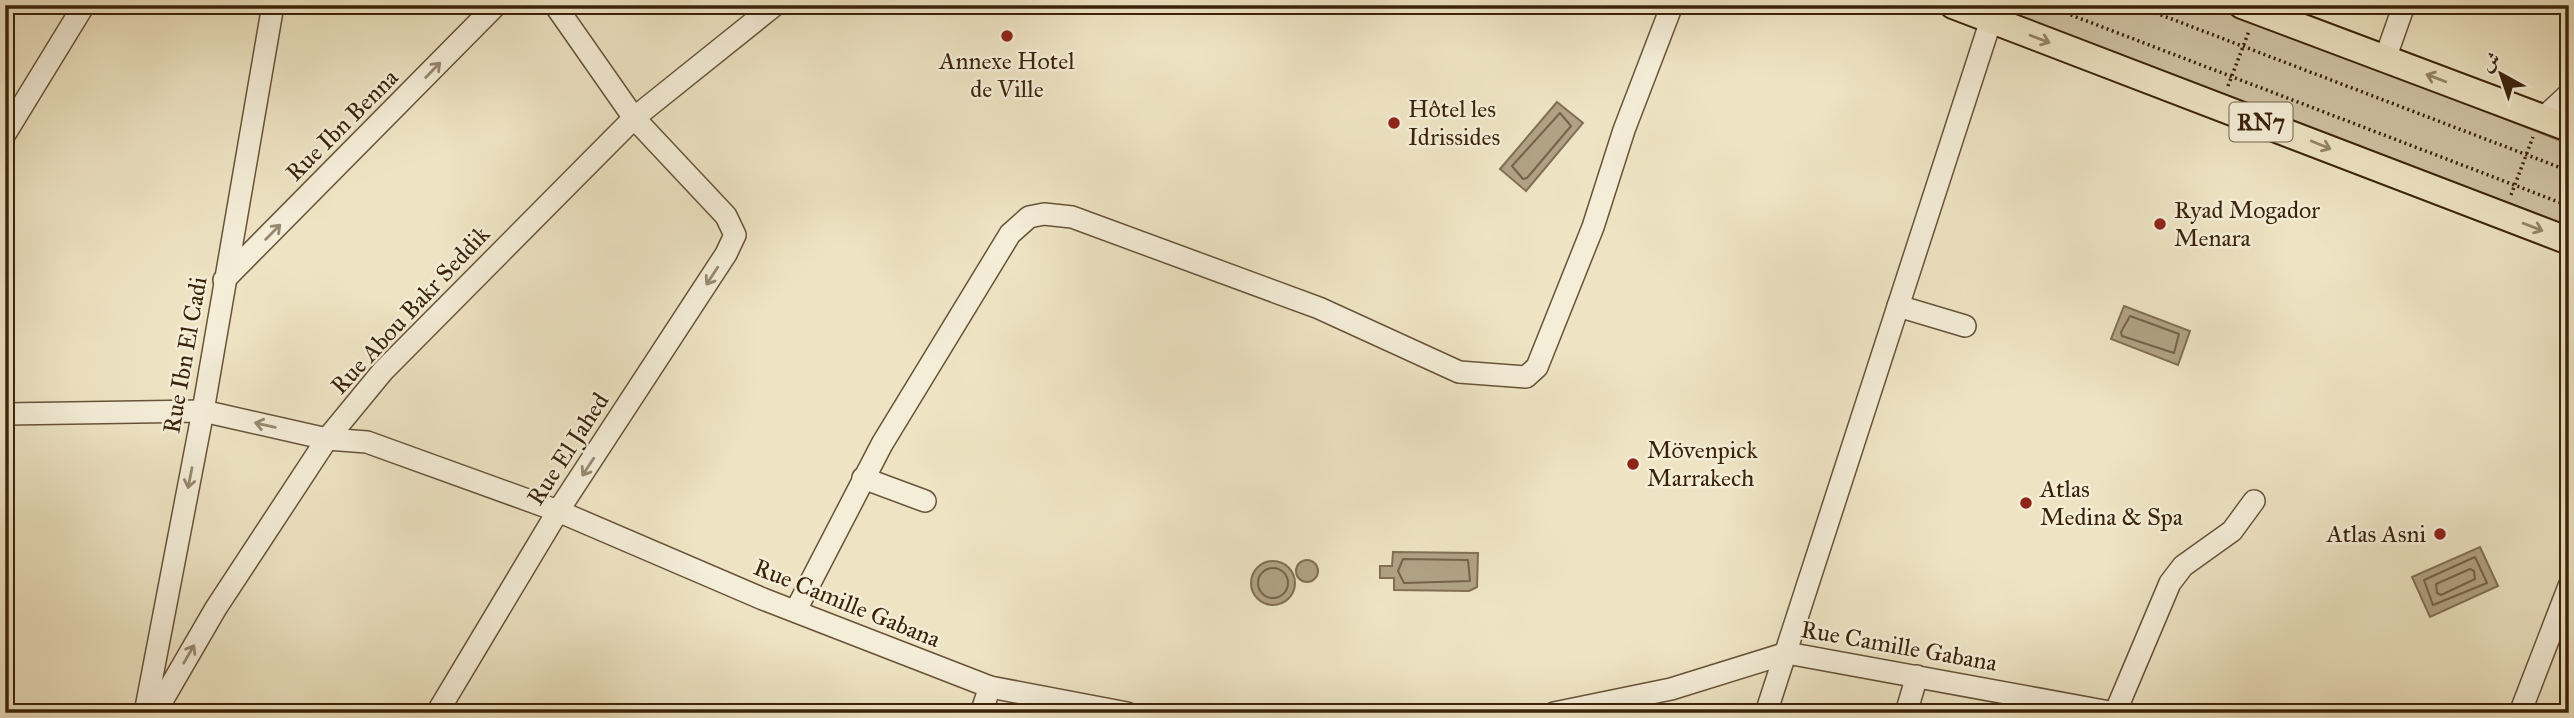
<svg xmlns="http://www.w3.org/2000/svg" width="2574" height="718" viewBox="0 0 2574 718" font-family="'IM FELL Great Primer',Amiri,serif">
  <rect width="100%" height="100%" fill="#eee4c3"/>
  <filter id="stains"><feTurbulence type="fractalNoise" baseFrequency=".00286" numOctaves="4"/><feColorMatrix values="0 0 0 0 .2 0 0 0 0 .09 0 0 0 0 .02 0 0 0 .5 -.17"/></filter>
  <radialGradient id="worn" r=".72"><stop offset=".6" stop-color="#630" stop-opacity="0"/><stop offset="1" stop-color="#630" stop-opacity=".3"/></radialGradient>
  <!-- green -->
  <path fill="#d0c3a4" stroke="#867357" stroke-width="2" d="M1973 5H2210L2253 21 2569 144V231Z"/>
  <!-- water -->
  <g fill="#b1a284" stroke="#826f53" stroke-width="2">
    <path d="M1557 102 1583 123 1526 191 1500 169Z"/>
    <path d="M2124 306 2190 331 2178 365 2111 339Z"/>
    <path d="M2480 547 2498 586 2430 617 2412 577Z"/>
    <path d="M1393 552 1478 553 1477 587 1469 591 1394 590V578H1380V566H1392Z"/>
    <circle cx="1307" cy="571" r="11"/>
    <circle cx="1273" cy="583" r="22"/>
  </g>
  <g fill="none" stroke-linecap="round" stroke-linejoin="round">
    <!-- shore -->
    <g stroke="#766247" stroke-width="2">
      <path d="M1560 113 1571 126 1527 178 1523 179 1512 166Z"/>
      <path d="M2130 316 2179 334 2174 353 2122 336 2121 332Z"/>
      <path d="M2475 557 2487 583 2433 605 2424 580Z"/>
      <path d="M1403 559 1468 560 1470 581 1404 583 1398 571Z"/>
      <circle cx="1273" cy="583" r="15"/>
      <path d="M2470 569 2474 571 2475 579 2441 595 2437 593 2436 584Z"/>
    </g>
    <defs>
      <g id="minor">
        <path d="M2385 59 2404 5"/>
        <path d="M2543 118 2569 94"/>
        <path d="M5 134 84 5"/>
        <path d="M224 280 496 5"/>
        <path d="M1898 306 1965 326"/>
        <path d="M5 414 203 411 327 439 367 442 558 511 763 599 990 687 1127 713"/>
        <path d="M863 478 925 501"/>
        <path d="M796 610 882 444 1010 234 1029 217 1044 214 1072 217 1319 308 1459 372 1526 377 1537 367 1593 227 1624 130 1672 5"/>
        <path d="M145 713 203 411 273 5"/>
        <path d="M155 713 216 608 327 439 383 371 634 118 775 5"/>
        <path d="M437 713 558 511 726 254 735 235 726 216 634 118 555 5"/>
        <path d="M981 713 990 687"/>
        <path d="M1554 713 1671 689 1787 653 2115 713"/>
        <path d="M1766 713 1991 20"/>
        <path d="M1906 713 1917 676"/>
        <path d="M2115 713 2170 583 2183 566 2232 531 2254 501"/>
        <path d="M2520 713 2569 586"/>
      </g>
      <g id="major">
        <path d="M1953 5 2569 241"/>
        <path d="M2242 5 2569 128"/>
      </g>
    </defs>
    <!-- minor casing -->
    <use href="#minor" stroke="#685338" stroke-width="24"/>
    <!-- major casing -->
    <use href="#major" stroke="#3b230a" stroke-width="30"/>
    <!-- path -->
    <g stroke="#3b230a" stroke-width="3.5" stroke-dasharray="2 3.5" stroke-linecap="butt">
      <path d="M2045 5 2569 206"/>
      <path d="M2135 5 2569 171"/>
      <path d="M2228 86 2249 31"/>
      <path d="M2511 195 2533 137"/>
    </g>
    <!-- minor -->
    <use href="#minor" stroke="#f4edd8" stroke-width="21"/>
    <!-- major -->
    <use href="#major" stroke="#eee4c3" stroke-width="26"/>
  </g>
  <!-- one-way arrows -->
  <defs><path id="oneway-shaft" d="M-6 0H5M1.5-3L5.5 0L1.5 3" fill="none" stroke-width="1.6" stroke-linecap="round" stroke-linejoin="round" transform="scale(1.75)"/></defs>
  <g stroke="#948466">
    <use href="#oneway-shaft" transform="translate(2040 39) rotate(21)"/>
    <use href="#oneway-shaft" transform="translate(2436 78) rotate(-159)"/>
    <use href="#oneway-shaft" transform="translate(2321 145) rotate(22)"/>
    <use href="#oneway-shaft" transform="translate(2533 227) rotate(21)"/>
  </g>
  <g stroke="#988871">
    <use href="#oneway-shaft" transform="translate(433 70) rotate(-46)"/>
    <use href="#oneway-shaft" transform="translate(273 232) rotate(-45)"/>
    <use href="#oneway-shaft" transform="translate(712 276) rotate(123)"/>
    <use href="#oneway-shaft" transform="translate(265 425) rotate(-167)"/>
    <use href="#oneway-shaft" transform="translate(588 467) rotate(123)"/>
    <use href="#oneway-shaft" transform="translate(190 478) rotate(101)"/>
    <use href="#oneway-shaft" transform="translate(189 654) rotate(-60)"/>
  </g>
  <!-- markers -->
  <g fill="#8f2418" stroke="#f4edd8" stroke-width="2.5">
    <circle cx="1007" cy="36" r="7"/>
    <circle cx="1394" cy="123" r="7"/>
    <circle cx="2160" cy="224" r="7"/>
    <circle cx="1633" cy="464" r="7"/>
    <circle cx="2026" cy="503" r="7"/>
    <circle cx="2440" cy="534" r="7"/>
  </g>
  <g text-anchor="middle" stroke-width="5" stroke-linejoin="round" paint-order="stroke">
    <!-- shield labels -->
    <rect fill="#f4edd8" stroke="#726048" stroke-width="2" x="2229.5" y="102.5" width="63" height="39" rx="5"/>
    <g font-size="23" font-weight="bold" fill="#3b230a">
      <text x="2261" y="130">RN7</text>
    </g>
    <!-- poi labels -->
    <g font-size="24" fill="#3b230a" stroke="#f4edd8" text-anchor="start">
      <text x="1007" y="69" text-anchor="middle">Annexe Hotel<tspan x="1007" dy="28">de Ville</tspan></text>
      <text x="1408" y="117">Hôtel les<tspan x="1408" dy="28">Idrissides</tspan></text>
      <text x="2174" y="218">Ryad Mogador<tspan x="2174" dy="28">Menara</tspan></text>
      <text x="1647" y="458">Mövenpick<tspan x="1647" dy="28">Marrakech</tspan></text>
      <text x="2040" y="497">Atlas<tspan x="2040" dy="28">Medina &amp; Spa</tspan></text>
      <text x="2426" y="542" text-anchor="end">Atlas Asni</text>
    </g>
    <!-- street labels -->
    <g font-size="24" fill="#3b230a" stroke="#f4edd8">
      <text transform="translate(342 125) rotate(-45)" y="8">Rue Ibn Benna</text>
      <text transform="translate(410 310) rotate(-47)" y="8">Rue Abou Bakr Seddik</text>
      <text transform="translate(185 355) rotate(-80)" y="8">Rue Ibn El Cadi</text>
      <text transform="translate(568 449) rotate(-57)" y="8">Rue El Jahed</text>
      <text transform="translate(847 603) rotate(22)" y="8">Rue Camille Gabana</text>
      <text transform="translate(1899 646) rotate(10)" y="8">Rue Camille Gabana</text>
    </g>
  </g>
  <!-- margin -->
  <rect width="2574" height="718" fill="none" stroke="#eee4c3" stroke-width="28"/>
  <rect x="7" y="7" width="2560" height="704" fill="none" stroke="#3b230a" stroke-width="3.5"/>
  <rect x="14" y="14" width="2546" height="690" fill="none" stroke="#3b230a" stroke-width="2"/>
  <!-- north arrow -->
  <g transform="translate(2501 74) rotate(320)" stroke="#f4edd8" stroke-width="5" paint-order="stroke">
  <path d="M0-5L12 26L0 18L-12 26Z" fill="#3b230a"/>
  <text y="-10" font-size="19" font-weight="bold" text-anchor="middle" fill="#3b230a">ش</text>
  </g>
  <rect width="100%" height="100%" filter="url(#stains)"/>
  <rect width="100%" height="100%" fill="url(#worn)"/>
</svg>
